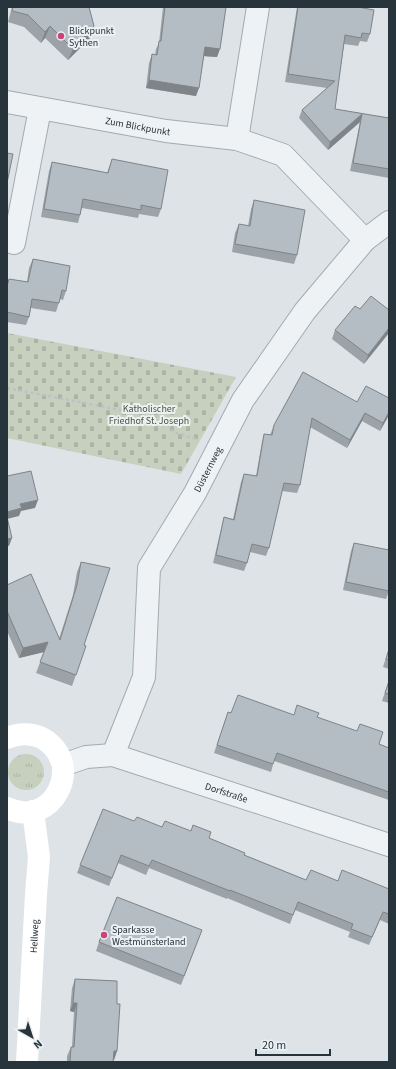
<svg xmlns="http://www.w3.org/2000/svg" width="396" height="1069" viewBox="0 0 396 1069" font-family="'Source Sans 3',sans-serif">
  <defs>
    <pattern id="grass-tufts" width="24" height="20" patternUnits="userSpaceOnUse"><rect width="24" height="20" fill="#c7d0be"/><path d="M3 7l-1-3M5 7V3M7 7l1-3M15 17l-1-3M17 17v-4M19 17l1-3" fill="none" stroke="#abb3a4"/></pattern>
    <pattern id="cemetery-stones" width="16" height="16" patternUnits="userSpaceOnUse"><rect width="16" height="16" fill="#c7d0be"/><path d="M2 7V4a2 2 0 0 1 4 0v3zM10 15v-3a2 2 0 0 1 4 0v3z" fill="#abb3a4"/></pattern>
  </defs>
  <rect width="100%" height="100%" fill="#dde3e6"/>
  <!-- grass -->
  <circle fill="url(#grass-tufts)" cx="26" cy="772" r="18"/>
  <!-- cemetery -->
  <path fill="url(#cemetery-stones)" d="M7 333 236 377 181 474 7 438Z"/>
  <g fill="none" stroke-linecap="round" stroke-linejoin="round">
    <defs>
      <g id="street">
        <path id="s1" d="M7 102 166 131 237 139 283 155 365 240"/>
        <path d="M237 139 258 7"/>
        <path d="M14 243 40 109"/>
        <path id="s2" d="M113 755 144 677 149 568 195 493 243 400 305 311 365 240 389 222"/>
        <path id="s3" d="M63 765 86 757 113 755 389 845"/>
      </g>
    </defs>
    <!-- street casing -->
    <use href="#street" stroke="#a3abb0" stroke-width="24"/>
    <!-- path -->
    <path stroke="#bbc1c5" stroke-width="2.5" stroke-dasharray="3 3" stroke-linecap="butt" d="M7 388 167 419 173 432 196 439"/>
    <!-- street -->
    <use href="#street" stroke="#eff2f5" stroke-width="22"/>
    <!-- secondary -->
    <g stroke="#fff" stroke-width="22">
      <path d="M7 738C18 733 32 733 42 738 87 764 52 830 7 808"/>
      <path id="s4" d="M27 1062 36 894 39 857 33 811"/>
    </g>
  </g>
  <!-- wall -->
  <g fill="#9ba3a8">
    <path d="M12 7H89L94 26 90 38 68 60 45 38 41 43 24 27 8 22Z"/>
    <path d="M163 7H226L217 57 204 56 196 96 146 88 149 63 152 54 155 55 156 49 159 43Z"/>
    <path d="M297 7H358L370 34 367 42 360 41 358 46 344 44 335 109 389 118V178L350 171 360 122 328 150 299 118 302 110 327 88 285 82Z"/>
    <path d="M112 159 161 209 158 217 139 214 138 218 82 208 80 215 78 223 41 217 49 171 52 162 107 173Z"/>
    <path d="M254 200 297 255 294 264 232 252 235 233 239 224 248 226 251 209Z"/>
    <path d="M33 259 66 291 63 300 60 299 56 312 31 308 29 317 26 325 7 322V283L9 279 27 282 29 268Z"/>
    <path d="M389 310 364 364 332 339 335 330Z"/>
    <path d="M389 398V415L380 431 362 421 347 448 310 427 300 485 297 493 282 491 269 548 266 556 250 552 247 563 244 571 213 563 222 525 224 517 233 519 241 482 244 474 256 476 262 442 264 434 270 435 274 425 357 402Z"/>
    <path d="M354 543 389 591 386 599 343 590 351 551Z"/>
    <path d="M81 562 84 645 86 646 72 686 36 673 44 652 19 658 7 631V585L59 639 73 595 77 572Z"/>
    <path d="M389 648V669L383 667Z"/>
    <path d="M389 680V703L382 701Z"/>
    <path d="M228 712 231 713 293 715 317 717 379 744 389 748V800L274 761 271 772 214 753Z"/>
    <path d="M134 821 162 827 209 838 244 855 306 880 338 881 389 889V924L380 920 369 945 348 937 350 932 295 910 290 924 227 898V899L149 868 146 875 118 863 109 886 77 873 80 865Z"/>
    <path d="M202 930 181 985 96 951 99 942Z"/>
    <path d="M75 979 117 1004V1051L114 1060H113V1062H67V1056L71 1047H72L74 1012 70 1011 72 988Z"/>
  </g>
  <!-- shaded-wall -->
  <g fill="#7e8488">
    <path d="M50 26 45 38 41 43 45 32Z"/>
    <path d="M94 26 90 38 68 60 73 49Z"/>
    <path d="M205 47 220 49 217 57 202 56Z"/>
    <path d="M149 80 199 88 196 96 146 88Z"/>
    <path d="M362 114 360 122 328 150 330 142Z"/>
    <path d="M389 328V333L364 364 368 355Z"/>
    <path d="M389 412V415L380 431 383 423Z"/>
    <path d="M365 413 362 421 347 448 350 440Z"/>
    <path d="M38 500 35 508 21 511 19 516 7 519V512L20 504Z"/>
    <path d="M12 538 9 546H7V539Z"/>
    <path d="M48 642 44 652 19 658 23 648Z"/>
    <path d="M73 1003H77L74 1012 70 1011Z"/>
    <path d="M114 1051H117L114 1060H110Z"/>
  </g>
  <!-- building -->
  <g fill="#b4bdc3" stroke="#7e8488">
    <path d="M13 7H89L94 26 73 49 50 26 45 32 28 15 12 11Z"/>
    <path d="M165 7H226L220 49 205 47 199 88 149 80 152 54 157 55 159 41H161Z"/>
    <path d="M298 7H358L374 10 370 34 362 33 361 38 345 35 335 109 389 118V169L353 163 362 114 330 142 302 110 335 81 288 74Z"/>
    <path d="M7 153 13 154 7 183Z"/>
    <path d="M112 159 168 170 161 209 141 205V210L83 199 80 215 44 209 52 162 108 173Z"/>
    <path d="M254 200 305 210 297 255 235 244 239 224 250 226Z"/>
    <path d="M33 259 70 266 66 291 62 290 59 303 32 299 29 317 7 312V286L9 279 28 282Z"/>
    <path d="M371 296 389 310V328L368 355 335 330 355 306 360 309Z"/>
    <path d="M303 372 357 402 366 386 389 398V412L383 423 365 413 350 440 312 418 300 485 284 483 269 548 252 544 247 563 216 555 224 517 234 520 244 474 257 476 264 434 272 435 274 425Z"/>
    <path d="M31 471 38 500 20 504 22 508 7 512V476Z"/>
    <path d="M7 517 12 538 7 539Z"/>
    <path d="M354 543 389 550V591L346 582Z"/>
    <path d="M81 562 110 568 84 645 86 646 76 675 40 662 48 642 23 648 7 611V585L31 574 60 640 77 585Z"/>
    <path d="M389 649V660L386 659Z"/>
    <path d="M389 681V694L385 693Z"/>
    <path d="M238 695 294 715 297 705 319 713 317 717 357 731 360 724 383 732 379 744 389 748V792L277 753 273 764 217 745 228 712 231 713Z"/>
    <path d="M103 809 134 821 137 817 162 827 165 821 191 831 193 825 211 832 209 838 245 853 244 855 306 880 311 870 338 881 342 870 389 889V914L383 912 372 937 351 929 353 924 298 902 293 915 230 890V891L152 860 149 866 121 855 112 878 80 865Z"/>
    <path d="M117 897 202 930 184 976 99 942Z"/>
    <path d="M75 979 117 981V1004H120L117 1051H114L113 1062H70L71 1047H74L77 1003H73Z"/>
  </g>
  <!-- markers -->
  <g fill="#c94478" stroke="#ecf1f4" stroke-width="1.5">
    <circle cx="61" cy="36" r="4"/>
    <circle cx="104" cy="935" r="4"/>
  </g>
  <g text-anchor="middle" stroke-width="4" stroke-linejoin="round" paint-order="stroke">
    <!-- poi labels -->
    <g font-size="10" fill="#27343c" stroke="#ecf1f4" text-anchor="start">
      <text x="69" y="34">Blickpunkt<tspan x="69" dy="12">Sythen</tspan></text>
      <text x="112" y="933">Sparkasse<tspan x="112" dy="12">Westmünsterland</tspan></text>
    </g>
    <!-- street labels -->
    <g font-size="10" fill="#27343c" stroke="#ecf1f4">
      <text dy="4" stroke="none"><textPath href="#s1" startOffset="133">Zum Blickpunkt</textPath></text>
      <text dy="4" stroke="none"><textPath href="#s2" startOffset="308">Düsternweg</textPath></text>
      <text dy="4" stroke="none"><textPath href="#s3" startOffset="171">Dorfstraße</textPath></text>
      <text dy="4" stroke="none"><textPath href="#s4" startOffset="126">Hellweg</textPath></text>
    </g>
    <!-- park labels -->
    <g font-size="10" fill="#435735" stroke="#ecf1f4">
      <text x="149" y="412">Katholischer<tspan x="149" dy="12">Friedhof St. Joseph</tspan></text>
    </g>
  </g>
  <!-- border -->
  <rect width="396" height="1069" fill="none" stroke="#27343c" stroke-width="16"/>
  <!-- north arrow -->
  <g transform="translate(32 1037) rotate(141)" stroke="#ecf1f4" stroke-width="3" paint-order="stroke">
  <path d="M0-3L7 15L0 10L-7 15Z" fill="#27343c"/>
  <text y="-6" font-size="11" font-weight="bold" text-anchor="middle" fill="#27343c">N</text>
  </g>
  <!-- scale -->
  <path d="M256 1049v6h74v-6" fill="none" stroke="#27343c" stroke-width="2"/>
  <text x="262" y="1049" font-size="12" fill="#27343c" stroke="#ecf1f4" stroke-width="3" paint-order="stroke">20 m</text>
</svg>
